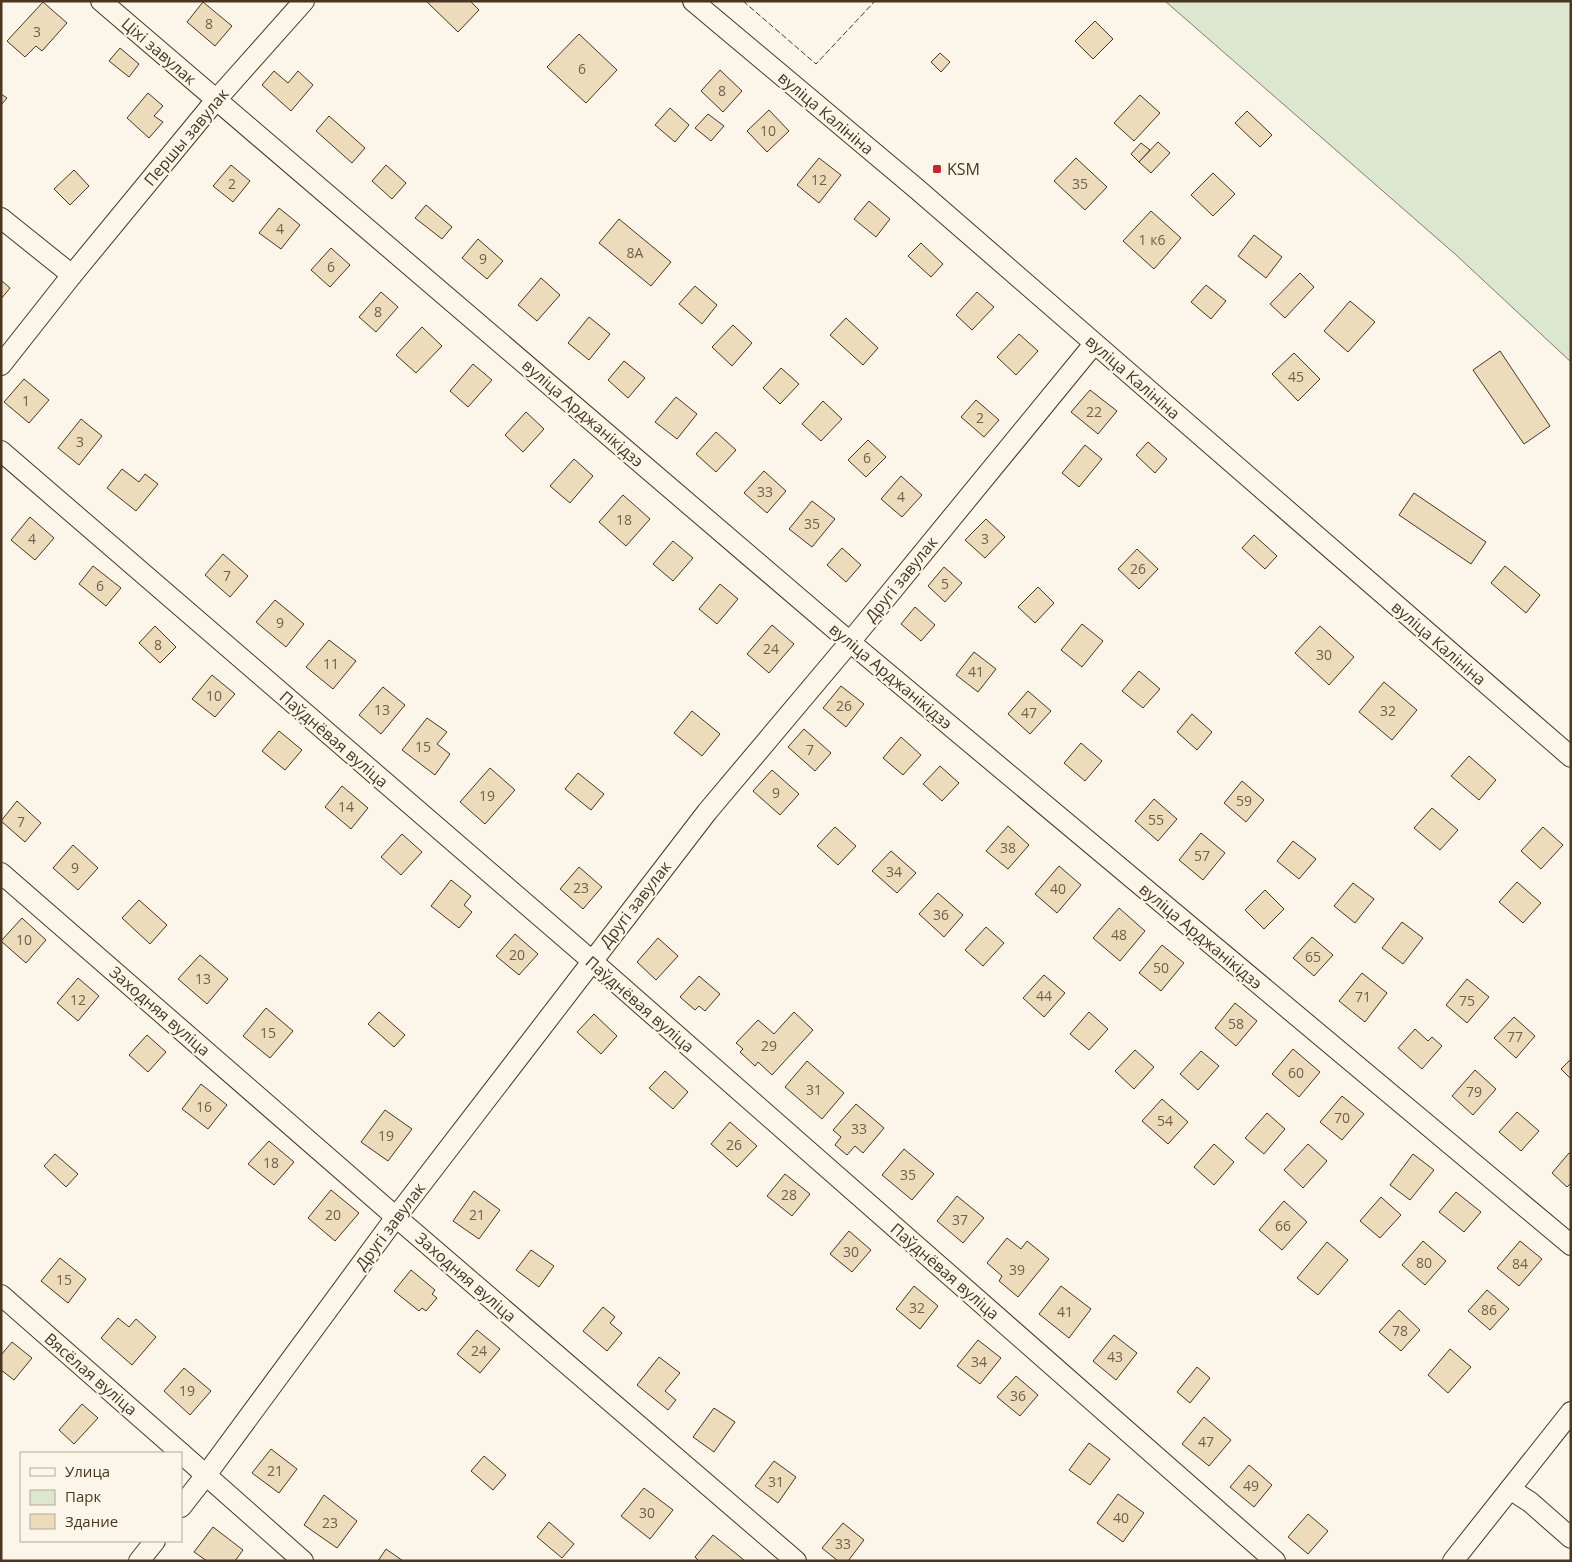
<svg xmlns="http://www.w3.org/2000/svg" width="1572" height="1562" viewBox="0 0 1572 1562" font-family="'Open Sans',sans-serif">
  <rect width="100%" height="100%" fill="#fbf6e9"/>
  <!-- green -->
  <path fill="#dce7d0" stroke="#887966" d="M1165 1H1571V362L1455 254Z"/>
  <!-- building -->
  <g fill="#ecdcbc" stroke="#4a3520">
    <path d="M426 1H470L479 10 458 32Z"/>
    <path d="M43 2 67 23 42 51 36 46 25 57 7 41Z"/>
    <path d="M203 2 232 26 215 46 187 22Z"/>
    <path d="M1095 21 1113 39 1093 59 1075 41Z"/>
    <path d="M579 34 617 70 586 103 547 67Z"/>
    <path d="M120 48 139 64 129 77 109 61Z"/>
    <path d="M940 53 950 62 941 72 931 62Z"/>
    <path d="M720 70 742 91 723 112 701 91Z"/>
    <path d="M274 71 288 83 298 71 313 85 291 111 262 85Z"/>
    <path d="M148 93 163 106 154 116 163 122 149 138 127 118Z"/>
    <path d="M1 94 7 98 1 105Z"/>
    <path d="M1140 95 1160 113 1134 141 1114 123Z"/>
    <path d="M670 108 689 125 675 142 655 125Z"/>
    <path d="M769 110 789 131 767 152 747 131Z"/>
    <path d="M1247 111 1272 135 1260 147 1235 123Z"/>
    <path d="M708 114 724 126 711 141 695 128Z"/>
    <path d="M329 116 365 148 352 163 316 131Z"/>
    <path d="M1158 142 1170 153 1151 173 1139 162Z"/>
    <path d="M1141 143 1150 150 1139 162 1131 154Z"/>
    <path d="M819 158 841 175 819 203 797 185Z"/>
    <path d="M1076 158 1107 187 1085 210 1054 181Z"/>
    <path d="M231 165 250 181 233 202 213 186Z"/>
    <path d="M386 165 406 183 392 199 372 181Z"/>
    <path d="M74 170 89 186 70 205 54 189Z"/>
    <path d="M1213 173 1235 194 1213 216 1191 195Z"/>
    <path d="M869 201 890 219 876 237 854 219Z"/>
    <path d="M426 205 452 227 442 239 415 218Z"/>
    <path d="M279 208 300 225 281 249 259 233Z"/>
    <path d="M1151 211 1181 238 1154 269 1123 241Z"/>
    <path d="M619 219 671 262 651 286 599 243Z"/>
    <path d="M1254 235 1282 257 1266 278 1238 256Z"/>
    <path d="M478 239 503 261 487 279 462 258Z"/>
    <path d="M921 243 943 264 931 277 908 256Z"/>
    <path d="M331 248 350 265 330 287 311 270Z"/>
    <path d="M1300 273 1314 287 1285 318 1270 304Z"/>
    <path d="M541 278 560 295 537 321 518 305Z"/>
    <path d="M1 280 10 288 1 299Z"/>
    <path d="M1206 285 1226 301 1211 319 1191 302Z"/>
    <path d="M695 286 717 305 702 324 679 304Z"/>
    <path d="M381 292 398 307 376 332 359 317Z"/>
    <path d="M977 292 994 307 972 330 956 315Z"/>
    <path d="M1350 301 1375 322 1348 352 1324 331Z"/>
    <path d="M589 317 610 334 589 360 568 343Z"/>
    <path d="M846 318 878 348 863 365 830 335Z"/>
    <path d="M733 325 752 343 732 366 712 347Z"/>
    <path d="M422 327 442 346 416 373 396 355Z"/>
    <path d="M1019 334 1038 351 1016 375 997 357Z"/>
    <path d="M1500 351 1550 426 1524 444 1473 370Z"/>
    <path d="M1294 353 1320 379 1298 401 1272 374Z"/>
    <path d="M624 361 645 378 628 398 608 380Z"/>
    <path d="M473 364 492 380 468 407 450 391Z"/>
    <path d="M781 368 799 384 780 404 763 388Z"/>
    <path d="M24 379 49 400 29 423 4 402Z"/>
    <path d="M1090 390 1117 411 1098 434 1071 412Z"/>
    <path d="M676 397 697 414 677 439 655 422Z"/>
    <path d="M976 400 999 420 984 437 961 417Z"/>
    <path d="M823 401 842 419 821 441 802 424Z"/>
    <path d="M526 412 544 429 523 452 505 435Z"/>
    <path d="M81 419 102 436 79 465 58 448Z"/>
    <path d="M716 432 736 450 716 472 696 454Z"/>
    <path d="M868 440 886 457 866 477 848 460Z"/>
    <path d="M1148 442 1167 459 1155 473 1136 455Z"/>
    <path d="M1085 445 1102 459 1079 487 1062 473Z"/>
    <path d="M574 459 593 476 570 503 550 486Z"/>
    <path d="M122 469 139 482 145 474 158 484 136 511 107 488Z"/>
    <path d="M764 471 786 491 767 513 744 493Z"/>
    <path d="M901 476 922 495 902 517 881 499Z"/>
    <path d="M1414 493 1486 542 1471 564 1399 515Z"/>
    <path d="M623 495 650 519 626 546 599 522Z"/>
    <path d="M812 501 835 519 812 547 789 529Z"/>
    <path d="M30 517 54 538 35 560 11 540Z"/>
    <path d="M986 519 1005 537 985 558 965 540Z"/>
    <path d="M1254 535 1277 556 1265 569 1242 548Z"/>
    <path d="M673 541 693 558 673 581 653 564Z"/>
    <path d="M842 548 861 565 846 582 827 565Z"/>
    <path d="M1137 549 1158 569 1139 589 1118 569Z"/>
    <path d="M223 554 248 576 230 597 205 575Z"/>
    <path d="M93 566 121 588 106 606 79 584Z"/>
    <path d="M1505 566 1540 595 1526 613 1491 583Z"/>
    <path d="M944 567 962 583 945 602 928 586Z"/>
    <path d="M720 584 738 599 717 624 699 609Z"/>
    <path d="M1038 587 1054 603 1035 623 1018 607Z"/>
    <path d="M275 600 304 624 286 647 256 622Z"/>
    <path d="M915 607 935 625 921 641 901 624Z"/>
    <path d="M1082 624 1103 641 1082 667 1061 650Z"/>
    <path d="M772 625 794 644 769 673 747 654Z"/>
    <path d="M155 626 176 647 160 663 139 643Z"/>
    <path d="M1320 626 1354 657 1329 685 1295 653Z"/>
    <path d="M329 640 356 661 333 689 306 667Z"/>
    <path d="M974 652 996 669 978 692 956 675Z"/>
    <path d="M1139 671 1160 689 1143 708 1122 691Z"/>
    <path d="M212 675 235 694 215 717 192 699Z"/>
    <path d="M1384 682 1417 710 1392 740 1359 712Z"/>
    <path d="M841 686 864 704 846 727 823 708Z"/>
    <path d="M383 687 405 705 381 734 359 715Z"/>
    <path d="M1028 691 1051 711 1030 734 1008 714Z"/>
    <path d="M692 711 720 734 702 756 674 733Z"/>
    <path d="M1192 714 1212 732 1197 750 1177 732Z"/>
    <path d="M427 718 447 732 437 744 450 754 435 775 402 750Z"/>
    <path d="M804 729 831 753 815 771 788 747Z"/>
    <path d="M279 731 302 750 285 770 262 751Z"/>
    <path d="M901 737 921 755 903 775 883 758Z"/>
    <path d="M1081 743 1102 761 1085 781 1064 763Z"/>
    <path d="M1469 756 1496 780 1479 800 1451 776Z"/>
    <path d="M940 766 959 783 942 801 923 784Z"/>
    <path d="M490 768 515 790 485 824 460 802Z"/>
    <path d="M772 770 799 794 780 815 753 791Z"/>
    <path d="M578 773 604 794 591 810 565 789Z"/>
    <path d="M1242 781 1264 800 1246 822 1224 803Z"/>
    <path d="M342 786 368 808 351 829 325 807Z"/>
    <path d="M1154 799 1177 819 1158 841 1135 821Z"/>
    <path d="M17 801 41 823 25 842 1 821Z"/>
    <path d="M1432 808 1458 830 1440 850 1414 828Z"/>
    <path d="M1008 826 1029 845 1008 869 986 851Z"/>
    <path d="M835 827 856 846 838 865 817 846Z"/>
    <path d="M1543 827 1563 845 1541 869 1521 851Z"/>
    <path d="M1201 833 1225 853 1203 880 1179 860Z"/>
    <path d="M402 834 422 852 401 875 381 857Z"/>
    <path d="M1293 841 1316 859 1299 879 1277 861Z"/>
    <path d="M73 845 98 868 78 890 53 868Z"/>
    <path d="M891 851 916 873 897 893 872 871Z"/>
    <path d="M1059 866 1081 885 1057 913 1035 894Z"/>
    <path d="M579 867 602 887 583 909 560 889Z"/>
    <path d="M451 880 471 896 464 905 472 912 459 928 431 906Z"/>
    <path d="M1517 882 1541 903 1523 923 1499 902Z"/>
    <path d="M1353 883 1374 899 1355 923 1334 906Z"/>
    <path d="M1265 890 1284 909 1264 929 1245 910Z"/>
    <path d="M938 893 963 915 944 937 919 914Z"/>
    <path d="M139 900 167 925 150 944 122 918Z"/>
    <path d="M1119 908 1145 931 1120 961 1093 938Z"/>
    <path d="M22 918 46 940 26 963 1 941Z"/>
    <path d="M1402 922 1423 938 1403 964 1382 948Z"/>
    <path d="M986 927 1004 943 983 966 965 950Z"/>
    <path d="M515 934 538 954 519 975 496 956Z"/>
    <path d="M1312 937 1333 955 1314 976 1293 958Z"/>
    <path d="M658 938 678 956 656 980 637 962Z"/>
    <path d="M1162 945 1184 963 1161 991 1139 973Z"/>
    <path d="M200 955 228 979 207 1004 178 979Z"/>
    <path d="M1362 973 1387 993 1365 1022 1339 1001Z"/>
    <path d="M1044 975 1065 993 1044 1017 1023 998Z"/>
    <path d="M699 976 720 994 705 1011 699 1006 695 1010 680 997Z"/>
    <path d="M78 978 99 996 78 1021 57 1003Z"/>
    <path d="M1467 979 1489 997 1467 1023 1446 1005Z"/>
    <path d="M1235 1003 1257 1021 1236 1046 1215 1028Z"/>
    <path d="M266 1008 293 1031 270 1058 243 1036Z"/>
    <path d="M379 1012 405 1035 394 1047 368 1024Z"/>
    <path d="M794 1012 813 1030 772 1075 758 1062 755 1066 740 1052 743 1049 736 1043 758 1020 774 1034Z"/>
    <path d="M1089 1012 1108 1029 1089 1050 1070 1034Z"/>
    <path d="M594 1014 617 1036 601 1054 577 1032Z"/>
    <path d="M1514 1017 1535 1036 1516 1058 1494 1038Z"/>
    <path d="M1415 1029 1428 1041 1432 1037 1442 1046 1422 1069 1398 1048Z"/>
    <path d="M147 1035 166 1052 148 1072 129 1055Z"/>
    <path d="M1293 1049 1320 1072 1299 1097 1272 1074Z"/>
    <path d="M1135 1050 1154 1067 1134 1089 1115 1071Z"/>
    <path d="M1201 1051 1219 1066 1198 1090 1180 1074Z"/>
    <path d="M1571 1059V1079L1561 1069Z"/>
    <path d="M807 1061 844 1093 822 1119 785 1087Z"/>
    <path d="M1475 1070 1496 1089 1473 1115 1452 1096Z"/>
    <path d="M665 1071 688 1092 673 1109 649 1088Z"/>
    <path d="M201 1084 227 1105 208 1129 182 1109Z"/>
    <path d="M1342 1096 1364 1114 1342 1140 1320 1122Z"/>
    <path d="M1162 1099 1188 1122 1168 1144 1142 1121Z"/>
    <path d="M856 1104 884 1128 863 1153 855 1146 847 1155 835 1145 841 1137 833 1130Z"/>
    <path d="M385 1110 412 1129 388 1161 361 1142Z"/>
    <path d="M1517 1112 1539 1131 1521 1151 1499 1132Z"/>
    <path d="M1267 1113 1285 1129 1264 1154 1245 1138Z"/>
    <path d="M730 1122 757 1146 737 1167 711 1144Z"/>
    <path d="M269 1141 294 1162 274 1185 248 1164Z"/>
    <path d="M1214 1144 1234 1162 1214 1185 1194 1167Z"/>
    <path d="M1308 1144 1327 1161 1303 1188 1284 1170Z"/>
    <path d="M904 1149 934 1174 912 1200 882 1175Z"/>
    <path d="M1569 1153 1571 1154V1183L1567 1187 1552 1173Z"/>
    <path d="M55 1154 78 1174 66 1187 44 1166Z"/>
    <path d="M1413 1154 1434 1170 1410 1200 1390 1185Z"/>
    <path d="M785 1174 810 1194 792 1216 767 1196Z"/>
    <path d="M331 1190 359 1213 335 1241 308 1218Z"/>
    <path d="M474 1191 500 1210 479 1239 453 1221Z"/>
    <path d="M1456 1192 1481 1212 1464 1232 1439 1212Z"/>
    <path d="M957 1196 984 1218 963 1243 937 1221Z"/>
    <path d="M1381 1197 1401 1215 1380 1238 1360 1221Z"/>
    <path d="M1284 1201 1307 1222 1282 1250 1259 1230Z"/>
    <path d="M849 1231 871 1250 852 1272 830 1254Z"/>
    <path d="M1007 1238 1021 1249 1027 1241 1049 1259 1018 1297 999 1281 1002 1276 987 1263Z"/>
    <path d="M1423 1241 1446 1261 1425 1285 1402 1265Z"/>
    <path d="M1520 1241 1542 1259 1519 1286 1497 1268Z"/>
    <path d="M1327 1242 1348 1260 1318 1295 1297 1278Z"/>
    <path d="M531 1250 554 1266 539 1287 516 1270Z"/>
    <path d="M60 1258 86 1279 68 1303 41 1281Z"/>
    <path d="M411 1270 435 1290 432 1294 437 1298 426 1311 422 1308 419 1311 394 1291Z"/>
    <path d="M914 1286 938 1306 920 1329 896 1309Z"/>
    <path d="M1061 1286 1091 1309 1069 1338 1039 1314Z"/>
    <path d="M1487 1290 1509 1309 1490 1330 1468 1311Z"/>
    <path d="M603 1307 615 1317 610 1323 622 1333 607 1351 583 1331Z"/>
    <path d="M1399 1310 1420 1330 1401 1351 1379 1332Z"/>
    <path d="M118 1318 129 1327 136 1319 156 1337 132 1365 101 1338Z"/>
    <path d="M477 1330 500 1349 480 1373 457 1354Z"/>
    <path d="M1114 1335 1137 1353 1116 1380 1093 1361Z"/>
    <path d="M978 1340 1001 1358 980 1384 957 1366Z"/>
    <path d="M12 1342 32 1358 14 1380 1 1370V1355Z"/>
    <path d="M1450 1349 1471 1367 1448 1393 1428 1375Z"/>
    <path d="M659 1357 680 1373 665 1391 676 1400 668 1410 637 1385Z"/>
    <path d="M1197 1367 1210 1378 1190 1403 1177 1392Z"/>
    <path d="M184 1368 211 1391 190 1415 164 1391Z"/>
    <path d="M1016 1376 1038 1395 1020 1416 997 1397Z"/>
    <path d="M82 1404 98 1418 74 1444 59 1430Z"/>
    <path d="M714 1408 735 1422 714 1452 693 1437Z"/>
    <path d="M1204 1417 1231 1440 1209 1466 1182 1444Z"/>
    <path d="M1089 1443 1110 1459 1090 1485 1069 1470Z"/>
    <path d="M271 1449 297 1469 279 1493 252 1473Z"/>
    <path d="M484 1456 506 1475 493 1490 471 1471Z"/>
    <path d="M774 1461 796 1477 778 1503 755 1486Z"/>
    <path d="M1249 1465 1272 1485 1254 1507 1230 1487Z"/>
    <path d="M644 1488 673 1510 650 1539 621 1516Z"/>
    <path d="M1118 1494 1144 1513 1123 1542 1097 1523Z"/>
    <path d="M324 1495 357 1521 337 1548 304 1525Z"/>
    <path d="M1308 1514 1328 1531 1308 1554 1288 1537Z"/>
    <path d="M549 1522 574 1544 562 1558 537 1537Z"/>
    <path d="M843 1523 864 1540 848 1561H838L822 1548Z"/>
    <path d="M213 1527 243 1550 235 1561H207L194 1552Z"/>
    <path d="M713 1535 744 1560 743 1561H699L695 1557Z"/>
    <path d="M386 1549 403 1561H378Z"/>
  </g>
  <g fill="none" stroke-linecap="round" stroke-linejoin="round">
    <defs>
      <g id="minor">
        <path d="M101 1 850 642 1571 1245"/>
        <path d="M693 1 917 189 1571 757"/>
        <path d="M1 218 72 275"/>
        <path d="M1 365 72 275 216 100 304 1"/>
        <path d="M1 451 592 961 1275 1561"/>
        <path d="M1 873 396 1217 796 1561"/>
        <path d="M1 1295 181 1453"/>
        <path d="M181 1453 303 1561"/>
        <path d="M1510 1489 1530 1502 1571 1538"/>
        <path d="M181 1507 206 1475 396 1217 707 812 850 642 1094 344"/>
        <path d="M139 1561 155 1541"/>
        <path d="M1453 1561 1571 1412"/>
      </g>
    </defs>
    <!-- minor casing -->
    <use href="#minor" stroke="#4a3520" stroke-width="22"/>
    <!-- minor -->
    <use href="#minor" stroke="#fbf6e9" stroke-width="20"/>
    <!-- fence -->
    <path stroke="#4a3520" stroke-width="1" stroke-dasharray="6 2.5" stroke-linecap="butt" d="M743 1 816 64 875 1"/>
  </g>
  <!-- markers -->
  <rect fill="#c62828" stroke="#fbf6e9" stroke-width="2" x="932" y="164" width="10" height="10" rx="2.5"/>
  <g text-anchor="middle" stroke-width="4" stroke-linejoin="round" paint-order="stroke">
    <!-- number labels -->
    <g font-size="14" fill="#725f47">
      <text x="209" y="29">8</text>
      <text x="37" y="37">3</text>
      <text x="582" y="74">6</text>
      <text x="722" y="96">8</text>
      <text x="768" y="136">10</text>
      <text x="819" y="185">12</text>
      <text x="232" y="189">2</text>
      <text x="1080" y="189">35</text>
      <text x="280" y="234">4</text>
      <text x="1152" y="245">1 к6</text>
      <text x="635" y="258">8А</text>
      <text x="483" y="264">9</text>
      <text x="331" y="272">6</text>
      <text x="378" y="317">8</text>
      <text x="1296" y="382">45</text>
      <text x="26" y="406">1</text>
      <text x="1094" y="417">22</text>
      <text x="980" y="423">2</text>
      <text x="80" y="447">3</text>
      <text x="867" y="463">6</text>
      <text x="765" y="497">33</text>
      <text x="901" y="502">4</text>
      <text x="624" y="525">18</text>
      <text x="812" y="529">35</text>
      <text x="32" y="544">4</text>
      <text x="985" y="544">3</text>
      <text x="1138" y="574">26</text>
      <text x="227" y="581">7</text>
      <text x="945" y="589">5</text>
      <text x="100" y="591">6</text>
      <text x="280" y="628">9</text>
      <text x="158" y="650">8</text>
      <text x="771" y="654">24</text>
      <text x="1324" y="660">30</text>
      <text x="331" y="669">11</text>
      <text x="976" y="677">41</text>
      <text x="214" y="701">10</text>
      <text x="844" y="711">26</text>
      <text x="382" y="715">13</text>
      <text x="1388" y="716">32</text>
      <text x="1029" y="718">47</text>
      <text x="423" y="752">15</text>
      <text x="810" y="755">7</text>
      <text x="776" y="798">9</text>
      <text x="487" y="801">19</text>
      <text x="1244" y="806">59</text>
      <text x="346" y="812">14</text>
      <text x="1156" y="825">55</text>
      <text x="21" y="827">7</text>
      <text x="1008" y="853">38</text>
      <text x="1202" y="861">57</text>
      <text x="75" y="873">9</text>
      <text x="894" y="877">34</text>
      <text x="581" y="893">23</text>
      <text x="1058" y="894">40</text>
      <text x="941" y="920">36</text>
      <text x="1119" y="940">48</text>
      <text x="24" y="945">10</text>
      <text x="517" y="960">20</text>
      <text x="1313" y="962">65</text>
      <text x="1161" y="973">50</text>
      <text x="203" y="984">13</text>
      <text x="1044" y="1001">44</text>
      <text x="1363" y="1002">71</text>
      <text x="78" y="1005">12</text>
      <text x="1467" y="1006">75</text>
      <text x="1236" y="1029">58</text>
      <text x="268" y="1038">15</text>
      <text x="1515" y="1042">77</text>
      <text x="769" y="1051">29</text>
      <text x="1296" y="1078">60</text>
      <text x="814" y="1095">31</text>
      <text x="1474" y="1097">79</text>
      <text x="204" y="1112">16</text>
      <text x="1342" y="1123">70</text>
      <text x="1165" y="1126">54</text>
      <text x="859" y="1134">33</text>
      <text x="386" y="1141">19</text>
      <text x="734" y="1150">26</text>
      <text x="271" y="1168">18</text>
      <text x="908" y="1180">35</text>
      <text x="789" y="1200">28</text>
      <text x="333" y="1220">20</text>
      <text x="477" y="1220">21</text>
      <text x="960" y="1225">37</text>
      <text x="1283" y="1231">66</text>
      <text x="851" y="1257">30</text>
      <text x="1424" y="1268">80</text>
      <text x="1520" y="1269">84</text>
      <text x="1017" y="1275">39</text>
      <text x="64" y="1285">15</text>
      <text x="917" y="1313">32</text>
      <text x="1489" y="1315">86</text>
      <text x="1065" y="1317">41</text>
      <text x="1400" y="1336">78</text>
      <text x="479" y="1356">24</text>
      <text x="1115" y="1362">43</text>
      <text x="979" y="1367">34</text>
      <text x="187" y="1396">19</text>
      <text x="1018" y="1401">36</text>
      <text x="1206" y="1447">47</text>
      <text x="275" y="1476">21</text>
      <text x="776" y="1487">31</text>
      <text x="1251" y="1491">49</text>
      <text x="647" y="1518">30</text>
      <text x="1121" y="1523">40</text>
      <text x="330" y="1528">23</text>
      <text x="843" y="1549">33</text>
    </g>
    <!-- street labels -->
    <g font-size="16" fill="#4a3520" stroke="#fbf6e9">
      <text transform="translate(159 51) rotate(41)" y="6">Ціхі завулак</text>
      <text transform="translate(826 113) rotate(40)" y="6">вуліца Калініна</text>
      <text transform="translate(186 137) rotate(-50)" y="6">Першы завулак</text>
      <text transform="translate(1133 377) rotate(41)" y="6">вуліца Калініна</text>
      <text transform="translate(583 413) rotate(41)" y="6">вуліца Арджанікідзэ</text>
      <text transform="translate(901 579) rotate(-51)" y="6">Другі завулак</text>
      <text transform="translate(1439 643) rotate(41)" y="6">вуліца Калініна</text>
      <text transform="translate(891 676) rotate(40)" y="6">вуліца Арджанікідзэ</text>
      <text transform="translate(334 739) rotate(41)" y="6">Паўднёвая вуліца</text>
      <text transform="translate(635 904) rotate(-52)" y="6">Другі завулак</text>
      <text transform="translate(1201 936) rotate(40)" y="6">вуліца Арджанікідзэ</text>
      <text transform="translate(640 1004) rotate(41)" y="6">Паўднёвая вуліца</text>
      <text transform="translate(160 1011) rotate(41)" y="6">Заходняя вуліца</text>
      <text transform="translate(390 1226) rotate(-53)" y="6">Другі завулак</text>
      <text transform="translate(945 1271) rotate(41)" y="6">Паўднёвая вуліца</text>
      <text transform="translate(466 1277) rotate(41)" y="6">Заходняя вуліца</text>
      <text transform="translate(91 1374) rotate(41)" y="6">Вясёлая вуліца</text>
    </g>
    <!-- poi labels -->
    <g font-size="16" fill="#4a3520" stroke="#fbf6e9" text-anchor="start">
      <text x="947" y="175">KSM</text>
    </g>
  </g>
  <!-- border -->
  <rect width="1572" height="1562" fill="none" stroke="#4a3520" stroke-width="5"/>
  <!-- legend -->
  <rect x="20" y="1452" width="162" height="90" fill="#fbf6e9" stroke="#b4a999"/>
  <rect x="30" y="1468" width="25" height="8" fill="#fbf6e9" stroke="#b4a999"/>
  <text x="65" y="1477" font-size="15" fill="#4a3520">Улица</text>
  <rect x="30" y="1490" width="25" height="15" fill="#dce7d0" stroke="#b4a999"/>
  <text x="65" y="1502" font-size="15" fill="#4a3520">Парк</text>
  <rect x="30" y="1514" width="25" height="15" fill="#ecdcbc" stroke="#b4a999"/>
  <text x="65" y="1527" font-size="15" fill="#4a3520">Здание</text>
</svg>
